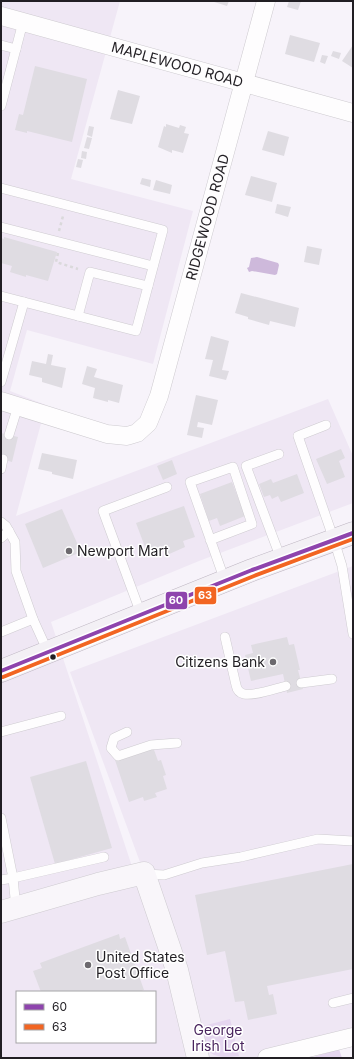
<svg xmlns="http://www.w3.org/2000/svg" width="354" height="1059" viewBox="0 0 354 1059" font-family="Inter,sans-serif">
  <rect width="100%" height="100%" fill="#f7f3fa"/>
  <!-- built -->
  <g fill="#efe7f4" fill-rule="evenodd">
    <path d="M1 1H120L71 179 193 211 153 364 27 330 10 391 46 405 16 516 328 399 353 456V503L199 561 51 622 169 978 194 1058H1ZM17 992H155V1042H17Z"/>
    <path d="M353 566V1037L267 1058H198L144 873 70 672Z"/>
  </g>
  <!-- green -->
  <g fill="#e5d6ef">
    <path d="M230 1019 239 1056C210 1059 206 1054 199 1027Z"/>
    <path d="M339 1049 342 1058H310Z"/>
  </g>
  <!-- water -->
  <path fill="#ceb9db" d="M257 257 278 263 279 265 277 274 275 275 252 271 249 272 247 268 249 267 251 258Z"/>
  <!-- building -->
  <g fill="#dfdce2">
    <path d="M211 1H229L227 6Z"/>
    <path d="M289 1H301L298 10 287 7Z"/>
    <path d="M290 35 320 43 314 62 285 54Z"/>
    <path d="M353 45V68L342 61Z"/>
    <path d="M333 51 341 53 339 59 331 56Z"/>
    <path d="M322 55 328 56 325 64 320 62Z"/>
    <path d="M35 66 87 79 72 142 27 131V133L15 130 19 114 23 115Z"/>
    <path d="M118 90 140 96 132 124 110 119Z"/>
    <path d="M166 124 179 128 180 125 186 127 184 133 189 134 183 153 172 150V153L158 147 164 126 166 127Z"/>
    <path d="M89 126 94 127 92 137 87 135Z"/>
    <path d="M268 131 289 137 284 156 262 150Z"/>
    <path d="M87 137 92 138 89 149 84 148Z"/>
    <path d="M82 151 87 152 86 159 81 158Z"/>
    <path d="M78 159 83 160 81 168 76 167Z"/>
    <path d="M251 176 277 183 272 202 245 195Z"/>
    <path d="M142 178 151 180 150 187 140 184Z"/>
    <path d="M156 180 172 185 170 194 153 190Z"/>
    <path d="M277 204 291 207 288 217 275 213Z"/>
    <path d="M4 237 57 252 48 281 26 275V277L10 272 12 266 1 263V238L4 239Z"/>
    <path d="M307 246 322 249 319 265 304 262Z"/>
    <path d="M241 293 299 308 295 327 270 321 269 325 248 319V317L235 313Z"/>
    <path d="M211 336 229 341 222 370 229 371 226 380 209 376 213 360 205 359Z"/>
    <path d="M48 354 53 355 51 365 66 368 62 388 42 382V378L29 375 32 361 46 364Z"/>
    <path d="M87 366 97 369 94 377 123 385 119 403 108 400V402L93 398 95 388 82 384Z"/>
    <path d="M196 395 218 400 212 425 198 422 197 427 204 428 202 438 187 435Z"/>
    <path d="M1 433 18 437 12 462 1 459Z"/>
    <path d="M341 449 345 458 339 461 345 477 327 484 316 459Z"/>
    <path d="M42 453 77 460 73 479 52 474V472L38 469Z"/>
    <path d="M172 460 177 474 163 480 157 466Z"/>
    <path d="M297 474 304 493 281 502 278 496 272 499 270 495 264 497 259 484 271 479 273 483Z"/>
    <path d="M232 482 245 516 220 526 217 518 209 521 200 494Z"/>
    <path d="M184 506 195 537 183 541 185 547 167 555 164 548 148 555 136 523Z"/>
    <path d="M62 509 81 552 43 568 25 524Z"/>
    <path d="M287 637 289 645 294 644 300 670H298L303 689 287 693 283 674 251 681 245 655 253 653 251 645Z"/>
    <path d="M153 747 158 761 161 760 166 775 163 776 167 789 155 793 157 797 144 801 143 797 129 802 115 760Z"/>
    <path d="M86 761 112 848 55 864 30 777Z"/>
    <path d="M353 864V969L267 986 269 995 273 994 277 1014 248 1020 244 1001 235 1002 225 951 207 955 195 895Z"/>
    <path d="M119 934 120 939 125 937 144 990 139 992H41L33 971 42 968 40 963Z"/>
  </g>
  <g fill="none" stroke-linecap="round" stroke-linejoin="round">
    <defs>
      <g id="lane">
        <path d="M1 45 16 49"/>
        <path d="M1 106 23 22"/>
        <path d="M1 188 163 230 136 331 1 296"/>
        <path d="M1 227 153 266"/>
        <path d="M78 316 90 272 148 286"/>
        <path d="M1 382 24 302"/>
        <path d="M326 425 298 436 334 540 342 566 353 634"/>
        <path d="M9 435 18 406"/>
        <path d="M279 454 246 466 281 559"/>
        <path d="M1 469 3 459"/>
        <path d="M1 522 6 526 15 542 16 571 33 619 48 652"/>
        <path d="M1 538 9 531"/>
        <path d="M210 540 252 524 233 467 190 482 225 581"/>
        <path d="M141 614 103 511 167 487"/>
        <path d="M1 632 33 619"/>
        <path d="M225 637 236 685C237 690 239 693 244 694 255 696 274 689 286 686"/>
        <path d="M301 683 332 679"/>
        <path d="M1 732 61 716"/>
        <path d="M127 732 114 738 111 748 118 756 151 745 177 743"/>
        <path d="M1 818 13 878 16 908"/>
        <path d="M145 874 164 875 202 863 241 857 318 839 353 841"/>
        <path d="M1 880 13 878 104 857"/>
        <path d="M333 1003 353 998"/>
      </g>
      <g id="street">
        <path id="s1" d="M1 16 353 113"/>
        <path id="s2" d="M1 401 107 434 127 436 137 433 148 423 159 396 266 1"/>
        <path d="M267 1058 353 1037"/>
      </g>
      <path id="secondary" d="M1 912 98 884 144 873 177 970 198 1058"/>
      <path id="primary" d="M1 671 252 570 353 533"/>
    </defs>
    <!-- lane casing -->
    <use href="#lane" stroke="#cecbd0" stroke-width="10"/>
    <!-- street casing -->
    <use href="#street" stroke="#cecbd0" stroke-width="19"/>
    <!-- secondary casing -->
    <use href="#secondary" stroke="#cecbd0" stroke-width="23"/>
    <!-- primary casing -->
    <use href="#primary" stroke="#beb6c2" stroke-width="23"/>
    <!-- path -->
    <g stroke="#dad9db" stroke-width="2.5" stroke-dasharray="3 3" stroke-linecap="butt">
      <path d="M59 231 63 216"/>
      <path d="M58 253 56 262 78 269"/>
    </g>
    <!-- lane -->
    <use href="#lane" stroke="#fefdfe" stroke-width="9"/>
    <!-- street -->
    <use href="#street" stroke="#fefdfe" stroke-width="18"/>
    <!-- secondary -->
    <use href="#secondary" stroke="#f9f6fa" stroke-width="22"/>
    <!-- primary -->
    <use href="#primary" stroke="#f3f0f5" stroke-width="22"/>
    <defs>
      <path id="bus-1" d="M1 671 252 570 353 533"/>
      <path id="bus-2" d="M3 677 254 576 353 539"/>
    </defs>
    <!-- bus-1 casing -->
    <use href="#bus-1" stroke="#fff" stroke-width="7"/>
    <!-- bus-2 casing -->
    <use href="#bus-2" stroke="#fff" stroke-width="7"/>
    <!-- bus-1 -->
    <use href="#bus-1" stroke="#8e44ad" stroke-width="4"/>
    <!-- bus-2 -->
    <use href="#bus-2" stroke="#f26522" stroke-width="4"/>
  </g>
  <!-- markers -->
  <g fill="#6c696e" stroke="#fff" stroke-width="1.5">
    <circle cx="69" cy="551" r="4"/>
    <circle cx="273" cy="662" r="4"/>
    <circle cx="88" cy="965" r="4"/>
  </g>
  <circle fill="#211e23" stroke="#fff" stroke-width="1.5" cx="53" cy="657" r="3.5"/>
  <g text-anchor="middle" stroke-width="3" stroke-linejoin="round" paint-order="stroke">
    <!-- street labels -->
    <g font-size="14" fill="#211e23" stroke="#fff">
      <text dy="5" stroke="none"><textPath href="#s1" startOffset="183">MAPLEWOOD ROAD</textPath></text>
      <text dy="5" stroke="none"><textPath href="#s2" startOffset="371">RIDGEWOOD ROAD</textPath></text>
    </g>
    <!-- poi labels -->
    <g font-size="14" fill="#211e23" stroke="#fff" text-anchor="start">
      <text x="77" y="556">Newport Mart</text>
      <text x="265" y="667" text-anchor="end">Citizens Bank</text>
      <text x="96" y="962">United States<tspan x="96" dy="16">Post Office</tspan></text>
    </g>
    <!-- park labels -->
    <g font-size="14" fill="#4a255e" stroke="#fff">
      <text x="218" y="1035">George<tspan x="218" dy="16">Irish Lot</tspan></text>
    </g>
  </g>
  <g stroke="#fff" stroke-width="1.5">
    <rect x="194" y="586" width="23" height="19" rx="4" fill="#f26522"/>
    <rect x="165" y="591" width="23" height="19" rx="4" fill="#8e44ad"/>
  </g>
  <g font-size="11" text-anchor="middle" font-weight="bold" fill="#fff">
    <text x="205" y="599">63</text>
    <text x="176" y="604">60</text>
  </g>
  <!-- border -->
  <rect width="354" height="1059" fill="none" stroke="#211e23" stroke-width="4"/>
  <!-- legend -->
  <rect x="16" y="991" width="140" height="52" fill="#ffffff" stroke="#a6a5a7"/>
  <rect x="24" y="1004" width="20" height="6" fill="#8e44ad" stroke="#a6a5a7"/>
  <text x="52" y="1011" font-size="12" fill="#211e23">60</text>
  <rect x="24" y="1024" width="20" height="6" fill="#f26522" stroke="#a6a5a7"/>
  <text x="52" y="1031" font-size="12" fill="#211e23">63</text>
</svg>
